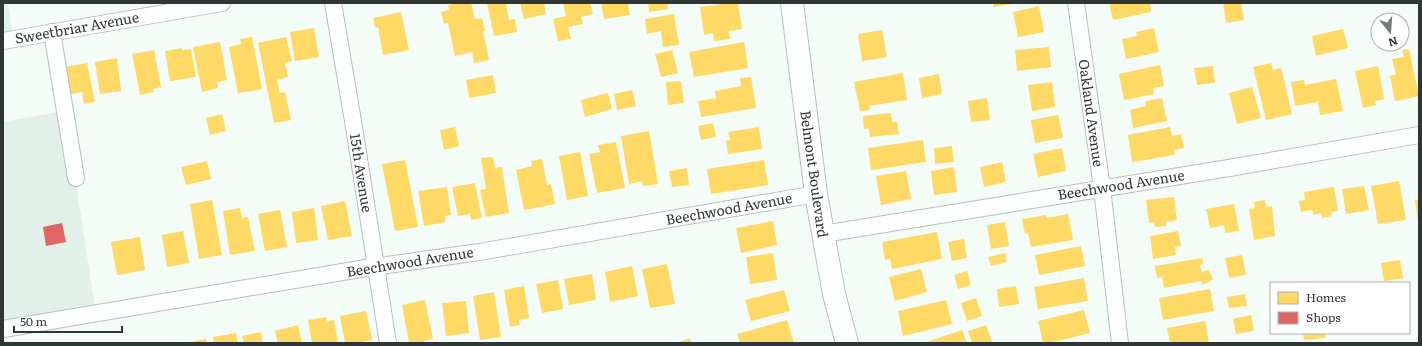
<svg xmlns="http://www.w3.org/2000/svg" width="1422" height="346" viewBox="0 0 1422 346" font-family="Literata,serif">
  <rect width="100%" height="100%" fill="#f4fcf8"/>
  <!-- built -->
  <g fill="#e1f1e9">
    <path d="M3 3H8L13 39 3 41Z"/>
    <path d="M65 111 96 314 3 329V122Z"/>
  </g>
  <!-- homes -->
  <g fill="#ffd966">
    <path d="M456 3H471L475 19 482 18 485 31H483L489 60 474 63 472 52 455 56 448 23 444 24 441 12 449 10 448 5Z"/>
    <path d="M487 3H506L509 20 515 19 517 32 494 36Z"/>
    <path d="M520 3H544L546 14 524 19Z"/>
    <path d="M563 3H590L593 14 581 17 583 24 568 27 571 39 558 41 553 19 566 16Z"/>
    <path d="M601 3H628L630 15 604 19Z"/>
    <path d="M648 3H667L668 9 649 12Z"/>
    <path d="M731 3H738L742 29 729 31 730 39 714 41 713 33 704 35 700 7Z"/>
    <path d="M993 3H1012V4L993 7Z"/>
    <path d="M1109 3H1150L1151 12 1113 20Z"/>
    <path d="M1223 3H1241L1244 20 1226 23Z"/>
    <path d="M1039 6 1044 32 1018 37 1013 12Z"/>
    <path d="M401 12 409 50 383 55 378 27 375 28 373 18Z"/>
    <path d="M674 14 679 45 663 47 661 31 647 34 645 19Z"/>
    <path d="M314 28 319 57 295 61 290 32Z"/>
    <path d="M1154 28 1159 52 1126 59 1122 39 1137 36 1136 32Z"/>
    <path d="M1343 29 1348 48 1316 56 1312 36Z"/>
    <path d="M882 30 887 57 862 61 858 34Z"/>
    <path d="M252 37 262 89 238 93 229 47 241 44 240 39Z"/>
    <path d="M286 37 292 61 285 63 288 77 277 80 280 93 285 92 291 120 274 123 258 43Z"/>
    <path d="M220 42 227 80 217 82 218 88 202 92 193 47Z"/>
    <path d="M744 42 748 68 694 77 689 52Z"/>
    <path d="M1049 47 1051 67 1017 71 1015 50Z"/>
    <path d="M182 48V50L191 49 196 77 170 81 165 51Z"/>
    <path d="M1409 49 1419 96 1395 101 1390 76 1396 74 1392 59 1404 57 1402 50Z"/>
    <path d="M154 50 161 87 153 89 154 92 140 95 132 54Z"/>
    <path d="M672 50 678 73 661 77 655 54Z"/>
    <path d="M117 58 121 91 100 94 95 62Z"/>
    <path d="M87 63 95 102 84 104 82 92 71 94 65 67Z"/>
    <path d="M1271 63 1273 70 1281 68 1292 114 1266 120 1253 67Z"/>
    <path d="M1160 65 1164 86 1153 88 1154 94 1124 100 1119 74Z"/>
    <path d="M1213 66 1215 83 1197 85 1194 68Z"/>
    <path d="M1378 66 1384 99 1375 101 1376 105 1363 108 1355 71Z"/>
    <path d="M903 73 907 100 869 106 870 110 860 111 854 82Z"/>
    <path d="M939 74 942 94 922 98 919 78Z"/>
    <path d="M493 75 496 93 469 98 466 80Z"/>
    <path d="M751 77 756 108 701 117 698 101 716 98 715 91 741 86 740 78Z"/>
    <path d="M1336 79 1343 111 1320 115 1318 102 1295 106 1291 82 1304 80 1305 85Z"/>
    <path d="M681 81 684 103 668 105 666 82Z"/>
    <path d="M1052 82 1055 107 1032 111 1028 85Z"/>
    <path d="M1252 87 1261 118 1237 124 1229 93Z"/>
    <path d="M632 90 636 106 617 110 614 94Z"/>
    <path d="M608 93 612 109 585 117 581 100Z"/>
    <path d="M987 98 990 120 971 122 968 101Z"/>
    <path d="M1162 98 1167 121 1133 128 1130 110 1146 106 1145 101Z"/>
    <path d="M891 113 892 122H897L899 134 870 137 869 128 864 129 863 116Z"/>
    <path d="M222 114 226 131 210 135 206 118Z"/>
    <path d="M1058 115 1063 138 1035 143 1031 120Z"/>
    <path d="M713 123 716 137 701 140 698 126Z"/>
    <path d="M455 127 459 146 444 150 440 130Z"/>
    <path d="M759 127 762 149 728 154 726 141 730 140 728 132Z"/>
    <path d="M1170 127 1172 136 1181 134 1184 148 1174 150 1175 155 1132 162 1128 135Z"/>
    <path d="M649 131 658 184 643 186 642 181 629 184 621 136Z"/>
    <path d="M923 140 926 162 871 170 868 148Z"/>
    <path d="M616 142 625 188 597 193 589 154 600 152 598 145Z"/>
    <path d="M952 146 954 162 935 164 934 148Z"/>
    <path d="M1062 148 1066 171 1038 177 1033 154Z"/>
    <path d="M580 152 588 196 567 200 559 156Z"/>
    <path d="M493 157 495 168 502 167 509 213 486 217 480 190 486 189 481 158Z"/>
    <path d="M542 159 547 185 551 184 555 204 524 210 516 170 532 166 531 161Z"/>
    <path d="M405 160 418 227 395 231 382 164Z"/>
    <path d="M764 160 768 185 711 194 707 169Z"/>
    <path d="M207 161 211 179 186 185 181 167Z"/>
    <path d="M1002 162 1006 182 984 187 980 167Z"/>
    <path d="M954 167 957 192 934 195 931 171Z"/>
    <path d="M687 168 689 185 672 187 669 171Z"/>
    <path d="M906 171 911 199 881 205 876 176Z"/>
    <path d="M1399 181 1406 220 1378 224 1371 186Z"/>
    <path d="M475 183 482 218 471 220 470 214 458 216 452 187Z"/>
    <path d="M1364 186 1369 210 1346 214 1342 189Z"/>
    <path d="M447 187 451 215 445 216 446 222 424 226 418 191Z"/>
    <path d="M1334 187 1338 211 1331 212 1332 216 1322 218 1321 213 1313 215 1312 210 1301 212 1299 201 1305 200 1304 192Z"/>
    <path d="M1174 197 1177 220 1166 222V226L1155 227 1154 222 1149 223 1146 200Z"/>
    <path d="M212 200 222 255 199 259 190 204Z"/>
    <path d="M1265 200 1266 207 1272 206 1275 236 1254 240 1249 209 1255 208 1254 202Z"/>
    <path d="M1415 200H1419V221H1418Z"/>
    <path d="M345 201 352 236 328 240 321 206Z"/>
    <path d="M1234 204 1239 231 1225 233 1224 225 1210 228 1206 209Z"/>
    <path d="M240 208 242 218 248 217 255 251 230 255 223 211Z"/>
    <path d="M314 208 318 240 296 243 292 212Z"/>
    <path d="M280 210 287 247 265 251 258 214Z"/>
    <path d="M1068 214 1073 240 1031 247 1028 233 1025 234 1022 219 1046 215 1047 218Z"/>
    <path d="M773 221 777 245 741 253 736 228Z"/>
    <path d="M1005 222 1009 246 991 249 987 225Z"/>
    <path d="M183 231 189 263 167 267 162 235Z"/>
    <path d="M1178 231 1181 246 1175 247 1176 255 1153 259 1150 236Z"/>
    <path d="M937 232 942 259 892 269 890 259 885 260 882 242Z"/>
    <path d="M140 237 145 270 117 275 111 242Z"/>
    <path d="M964 239 967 258 952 261 948 242Z"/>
    <path d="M1081 246 1085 266 1039 275 1035 255Z"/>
    <path d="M773 253 777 280 750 284 746 257Z"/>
    <path d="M1005 253 1007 262 991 266 988 257Z"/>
    <path d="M1242 255 1246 275 1229 278 1225 258Z"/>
    <path d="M1202 258 1203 264 1200 265 1202 273 1208 269 1213 279 1203 285 1201 281 1164 288 1162 277 1157 278 1155 266Z"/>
    <path d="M1400 260 1403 278 1384 281 1381 263Z"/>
    <path d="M667 264 675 304 650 308 642 269Z"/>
    <path d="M632 266 638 296 610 302 605 272Z"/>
    <path d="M921 269 927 292 895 301 889 277Z"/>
    <path d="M967 271 971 285 958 289 954 275Z"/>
    <path d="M592 274 596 300 569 305 564 279Z"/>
    <path d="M1084 278 1088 301 1038 309 1034 287Z"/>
    <path d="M558 280 563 309 542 313 536 284Z"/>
    <path d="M524 286 529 318 519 320 520 325 510 327 504 290Z"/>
    <path d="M1016 286 1019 304 999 307 997 289Z"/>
    <path d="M1210 289 1214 311 1163 320 1159 298Z"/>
    <path d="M784 290 790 311 751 321 745 300Z"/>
    <path d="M494 292 501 337 480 340 473 296Z"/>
    <path d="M1245 294 1247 306 1229 308 1227 297Z"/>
    <path d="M976 298 982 316 967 321 961 303Z"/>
    <path d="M425 300 433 339 424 341V343H409L402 305Z"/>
    <path d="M946 300 952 324 903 336 898 311Z"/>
    <path d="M466 301 469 333 446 336 442 303Z"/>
    <path d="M1084 310 1090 333 1049 343H1043L1038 321Z"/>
    <path d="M366 311 372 340 361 342V343H345L340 316Z"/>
    <path d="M1251 315 1254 331 1236 334 1233 319Z"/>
    <path d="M326 317 327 321 334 320 338 343H312L308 320Z"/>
    <path d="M787 320 794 343H740L737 334Z"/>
    <path d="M1205 321 1209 343H1170L1167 328Z"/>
    <path d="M298 325 302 343H278L275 331Z"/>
    <path d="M986 325 992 342 972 343 968 331Z"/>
    <path d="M962 330 967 343H923Z"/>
    <path d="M261 332 263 343H244L242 336Z"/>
    <path d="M236 333 238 343H214L213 337Z"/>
    <path d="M1303 333H1325V338L1304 340Z"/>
    <path d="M690 338 691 343H676Z"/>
    <path d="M206 339 207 343H189V342Z"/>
  </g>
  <!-- shops -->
  <path fill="#e06666" d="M62 223 66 242 46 246 43 227Z"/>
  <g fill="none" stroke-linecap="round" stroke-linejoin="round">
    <defs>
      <g id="street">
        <path d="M333 3 354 127 388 343"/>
        <path d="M1076 3 1102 188 1120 343"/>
        <path d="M52 32 76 178"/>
        <path d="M3 41 222 3"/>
        <path d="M823 234 1235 167 1419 135"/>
        <path d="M3 329 366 268 479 252 816 194"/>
      </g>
      <path id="secondary" d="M792 3 816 194 834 294 847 343"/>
    </defs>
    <!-- street casing -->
    <use href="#street" stroke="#b9bebc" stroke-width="18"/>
    <!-- secondary casing -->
    <use href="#secondary" stroke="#b9bebc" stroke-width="24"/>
    <!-- street -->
    <use href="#street" stroke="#fdfffe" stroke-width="16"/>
    <!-- secondary -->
    <use href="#secondary" stroke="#fdfffe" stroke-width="22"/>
  </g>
  <g text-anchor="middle" stroke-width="4" stroke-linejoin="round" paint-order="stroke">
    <!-- street labels -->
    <g font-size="14" fill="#303633" stroke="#fff">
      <text transform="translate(77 28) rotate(-10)" y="5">Sweetbriar Avenue</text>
      <text transform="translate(1091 113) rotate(82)" y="5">Oakland Avenue</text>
      <text transform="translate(361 173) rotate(81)" y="5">15th Avenue</text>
      <text transform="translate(814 174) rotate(82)" y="5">Belmont Boulevard</text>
      <text transform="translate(1121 185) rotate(-9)" y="5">Beechwood Avenue</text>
      <text transform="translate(729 209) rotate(-10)" y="5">Beechwood Avenue</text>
      <text transform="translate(410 262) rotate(-9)" y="5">Beechwood Avenue</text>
    </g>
  </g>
  <!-- border -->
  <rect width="1422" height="346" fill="none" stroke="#303633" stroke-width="8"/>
  <!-- legend -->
  <rect x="1270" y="282" width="140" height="52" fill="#ffffff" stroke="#acafad"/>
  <rect x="1278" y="292" width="20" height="12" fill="#ffd966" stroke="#acafad"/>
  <text x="1306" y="302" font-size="12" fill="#303633">Homes</text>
  <rect x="1278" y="312" width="20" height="12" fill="#e06666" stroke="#acafad"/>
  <text x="1306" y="322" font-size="12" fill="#303633">Shops</text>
  <!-- north arrow -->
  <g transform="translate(1390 32) rotate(163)"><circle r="19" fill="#ffffff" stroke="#acafad"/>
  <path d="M0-3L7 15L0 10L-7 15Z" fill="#757b78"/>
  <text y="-6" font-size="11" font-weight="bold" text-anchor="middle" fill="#303633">N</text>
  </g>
  <!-- scale -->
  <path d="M14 326v6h108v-6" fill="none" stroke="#303633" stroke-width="2"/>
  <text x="20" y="326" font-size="12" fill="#303633" stroke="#ffffff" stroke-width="3" paint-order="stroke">50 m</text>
</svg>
